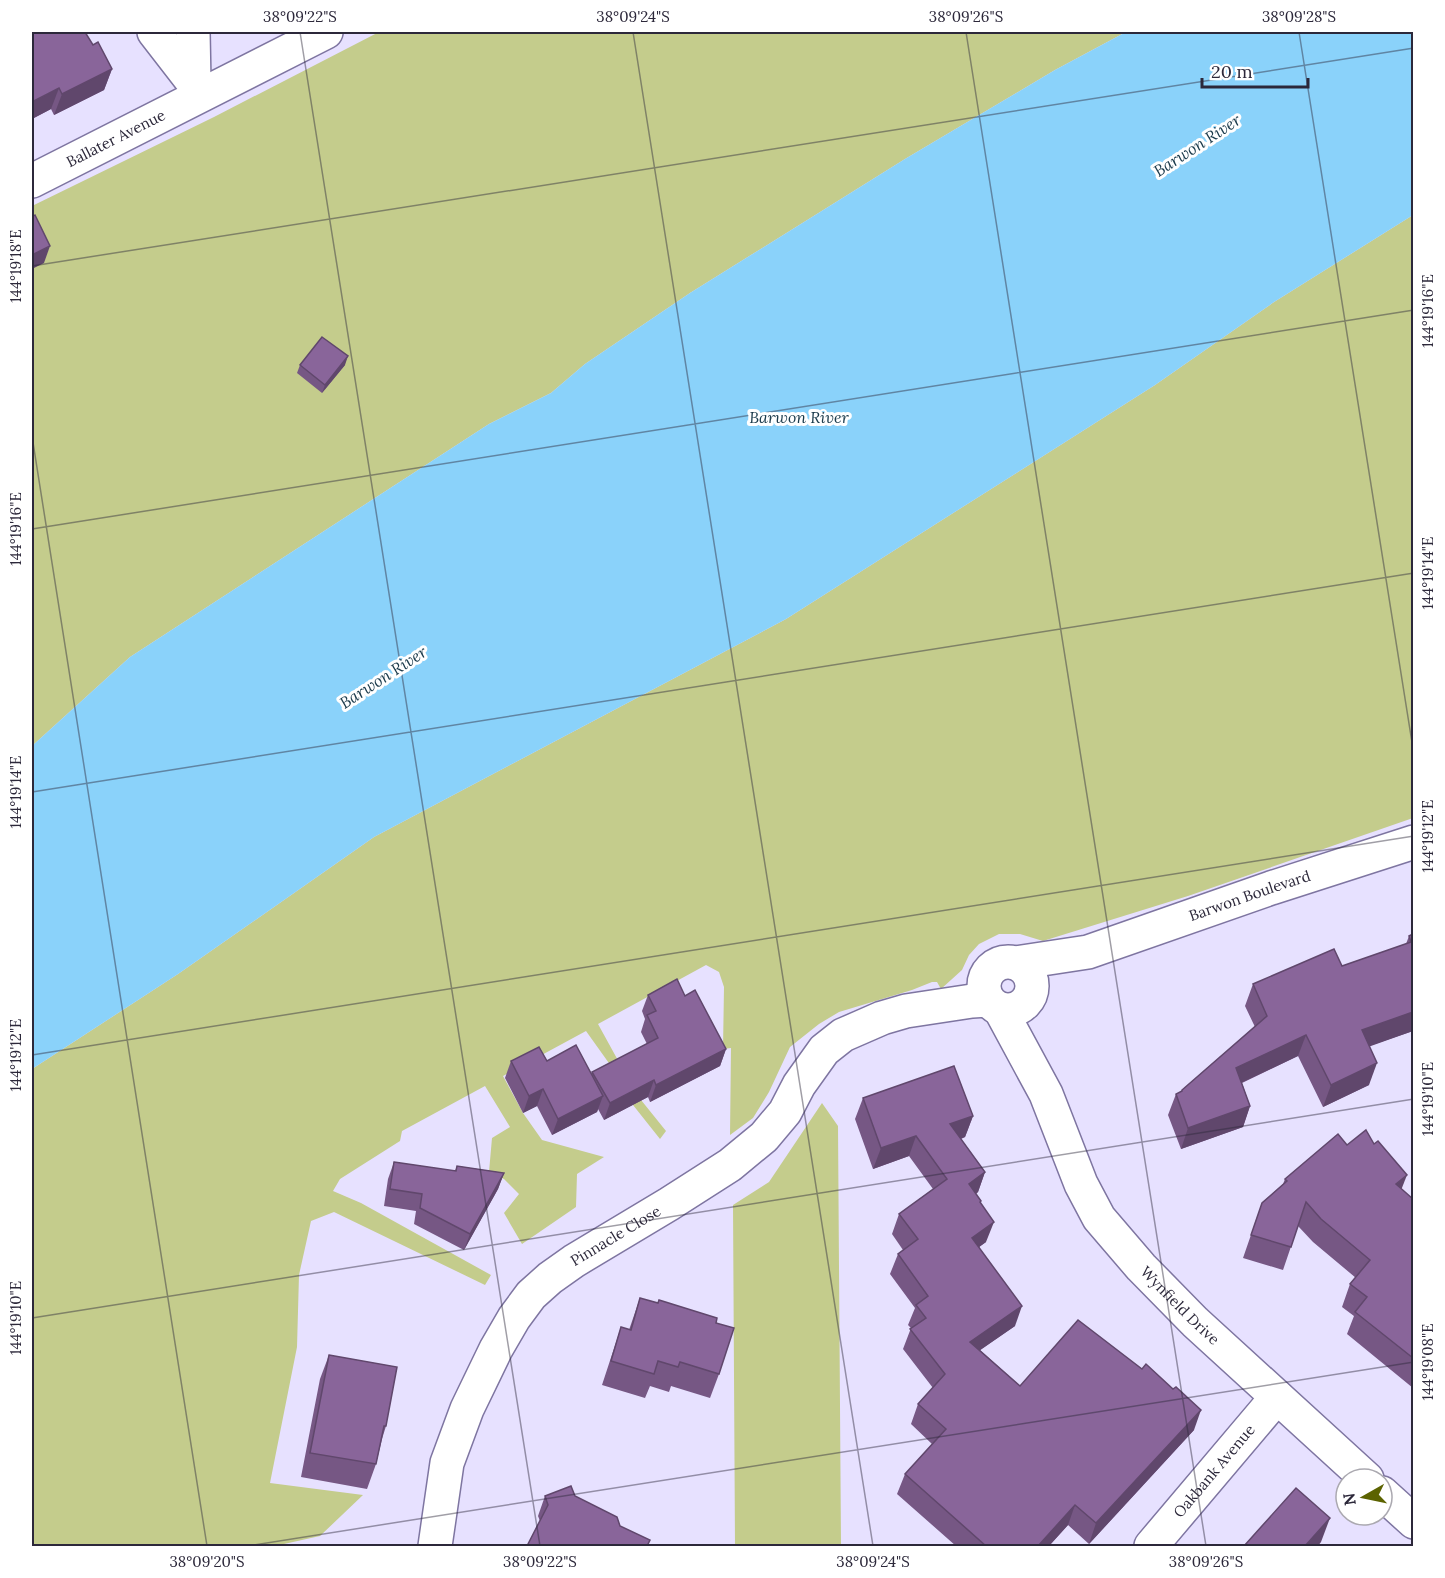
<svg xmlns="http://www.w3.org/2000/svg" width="1445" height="1578" viewBox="0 0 1445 1578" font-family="Lora,serif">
  <rect width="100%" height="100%" fill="#e7e1ff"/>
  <!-- green -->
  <g fill="#c4cc8c">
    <path d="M379 32H1126L1055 70 905 159 690 293 585 364 551 393 489 424 130 657 32 746V206L214 117Z"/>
    <path d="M1413 215V818L1188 896 1043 941 1020 934H999L979 944 969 955 962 970 941 989 937 982H932L912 990 839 1012 819 1024 790 1047 769 1092 753 1118 730 1135 731 1048 723 1049 724 987 719 972 706 965 598 1024 637 1095 666 1131 660 1139 633 1105 616 1073 586 1031 503 1076 523 1113 542 1140 604 1157 577 1174 576 1207 522 1244 504 1213 519 1194 504 1179 489 1172 492 1138 510 1127 485 1086 402 1131 400 1141 340 1179 333 1191 361 1203 491 1275 485 1285 334 1212 311 1221 299 1275 297 1347 270 1483 363 1495 320 1536 275 1546H32V1069L178 974 374 837 786 619 1155 385 1274 302Z"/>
    <path d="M822 1103 838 1126 841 1546H735L733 1205 769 1182Z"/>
  </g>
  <!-- water -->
  <path fill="#8ad2fa" d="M1126 32H1413V215L1274 302 1155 385 786 619 374 837 178 974 32 1069V746L130 657 489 424 551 393 585 364 690 293 905 159 1055 70Z"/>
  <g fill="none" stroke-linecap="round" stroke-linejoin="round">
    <defs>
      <g id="minor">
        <path d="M154 32 202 94"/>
        <path d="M193 32 194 83"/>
        <path id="s1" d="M32 181 326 32"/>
        <circle cx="1008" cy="986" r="24"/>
        <path id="s2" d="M1016 963 1088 952 1271 888 1414 842"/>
        <path id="s3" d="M1000 1009 1046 1094 1081 1184 1099 1218 1141 1267 1195 1322 1367 1479"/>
        <path d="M1382 1493 1414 1522"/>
        <path id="s4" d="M435 1546 447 1463 467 1409 496 1349 514 1318 531 1295 550 1278 574 1261 669 1204 730 1165 764 1137 785 1112 799 1085 824 1050 843 1035 882 1018 906 1011 972 1001 988 1000"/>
        <path id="s5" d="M1151 1546 1277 1397"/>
      </g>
    </defs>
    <!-- minor casing -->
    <use href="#minor" stroke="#7e75a1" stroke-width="36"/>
    <!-- minor -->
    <use href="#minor" stroke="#fff" stroke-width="33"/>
  </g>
  <!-- wall -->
  <g fill="#765784">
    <path d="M93 45 112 69 104 90 54 115 51 109 32 119Z"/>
    <path d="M300 365H345L322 393 297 373Z"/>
    <path d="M1413 934V1031L1369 1046V1085L1323 1107 1298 1056 1242 1083 1250 1106 1243 1127 1181 1149 1168 1115 1176 1094 1181 1092 1182 1090 1255 1027 1245 1006 1253 984 1342 966 1406 944 1409 936Z"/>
    <path d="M648 995 685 996 726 1049 720 1066 650 1102 648 1097 604 1120 598 1109 597 1112 552 1135 537 1106 523 1113 505 1078 511 1061H547L591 1074 592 1072 647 1044 641 1032 645 1019 642 1011Z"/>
    <path d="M863 1098 973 1116 965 1137 961 1139 985 1172 978 1192 976 1194 981 1204 986 1242 979 1247 1015 1326 980 1350 1020 1386 1194 1430 1089 1544 1068 1525 1049 1546H956L897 1494 905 1474 932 1444 911 1424 918 1404 933 1388 903 1349 911 1328 908 1325 915 1308 890 1274 898 1254 903 1250 892 1234 899 1214 933 1189 909 1156 873 1169 855 1119Z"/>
    <path d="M1347 1145 1413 1199V1388L1347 1334 1354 1316 1342 1307 1350 1284 1356 1278 1313 1242 1298 1226 1283 1270 1243 1258 1262 1203 1283 1184 1285 1179Z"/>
    <path d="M394 1162 455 1171 457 1166 504 1173 498 1189 464 1250 414 1224 416 1211 384 1206 388 1179Z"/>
    <path d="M640 1298 716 1323 719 1374 710 1398 671 1386 669 1392 650 1386 645 1398 602 1385 621 1327 629 1330Z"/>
    <path d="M329 1355 386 1426 382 1439 376 1464 367 1489 301 1477 320 1379Z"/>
    <path d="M545 1496H575L620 1526 540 1521 538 1516Z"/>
  </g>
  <!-- shaded-wall -->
  <g fill="#60476c">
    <path d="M112 69 104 90 54 115 62 94Z"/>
    <path d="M59 88 51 109 32 119V102Z"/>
    <path d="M50 246 44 263 32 269V255Z"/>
    <path d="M348 356 345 365 322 393 325 385Z"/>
    <path d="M1413 1012V1031L1354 1052 1362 1030Z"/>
    <path d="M1306 1035 1298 1056 1228 1089 1236 1068Z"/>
    <path d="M726 1049 720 1066 650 1102 656 1085Z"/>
    <path d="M1377 1063 1369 1085 1323 1107 1331 1085Z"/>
    <path d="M654 1080 648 1097 604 1120 610 1103Z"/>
    <path d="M543 1089 537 1106 523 1113 529 1096Z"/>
    <path d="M603 1096 597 1112 552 1135 558 1119Z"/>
    <path d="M1250 1106 1243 1127 1181 1149 1188 1128Z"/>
    <path d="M973 1116 965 1137 943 1145 950 1124Z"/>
    <path d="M916 1136 909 1156 873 1169 881 1148Z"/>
    <path d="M985 1172 978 1192 961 1204 969 1184Z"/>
    <path d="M504 1173 498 1189 464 1250 470 1234Z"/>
    <path d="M1407 1175 1398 1198 1396 1184Z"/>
    <path d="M994 1222 986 1242 964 1258 972 1238Z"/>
    <path d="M1022 1306 1015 1326 963 1362 970 1342Z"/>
    <path d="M1201 1410 1194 1430 1089 1544 1096 1523Z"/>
    <path d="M1075 1505 1068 1525 1049 1546H1038Z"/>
    <path d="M1330 1518 1321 1542 1318 1546H1305Z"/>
  </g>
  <!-- building -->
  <g fill="#89659a" stroke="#60476c" stroke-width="1.5">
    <path d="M32 32H85L93 45 98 42 112 69 62 94 59 88 32 102Z"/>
    <path d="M35 215 50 246 32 255V217Z"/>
    <path d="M322 337 348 356 325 385 300 365Z"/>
    <path d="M1413 934V1012L1362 1030 1377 1063 1331 1085 1306 1035 1236 1068 1250 1106 1188 1128 1176 1094 1182 1091V1090L1267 1016 1253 984 1334 949 1342 966 1411 942 1409 936Z"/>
    <path d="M677 979 685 996 695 990 726 1049 656 1085 654 1080 610 1103 592 1072 658 1038 647 1015 656 1011 648 995Z"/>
    <path d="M576 1045 603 1096 558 1119 543 1089 529 1096 511 1061 539 1047 547 1061Z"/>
    <path d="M954 1066 973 1116 950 1124 985 1172 969 1184 981 1201 980 1202 994 1222 972 1238 1022 1306 970 1342 1020 1386 1078 1320 1142 1369 1146 1364 1173 1389 1176 1387 1201 1410 1096 1523 1075 1505 1038 1546H986L905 1474 946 1429 918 1404 945 1374 910 1329 926 1318 916 1305 928 1296 898 1254 918 1239 899 1214 947 1179 916 1136 881 1148 863 1098Z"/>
    <path d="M1366 1130 1374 1144 1378 1141 1407 1175 1396 1184 1413 1199V1358L1355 1312 1367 1297 1350 1284 1370 1260 1321 1219 1306 1202 1291 1247 1251 1235 1262 1203 1287 1181 1285 1179 1338 1134 1347 1145Z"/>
    <path d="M394 1162 456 1171 457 1166 504 1173 470 1234 420 1208 422 1194 390 1189Z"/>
    <path d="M640 1298 658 1303 659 1300 717 1318 716 1323 734 1328 719 1374 680 1362 678 1367 658 1361 654 1374 611 1361 621 1327 631 1330Z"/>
    <path d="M329 1355 397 1367 386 1426H384L376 1464 310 1453Z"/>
    <path d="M571 1486 575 1496 617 1517 620 1526 650 1540 647 1546H527L548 1505 545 1496Z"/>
    <path d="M1296 1488 1330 1518 1305 1546H1244Z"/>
  </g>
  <!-- ticks -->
  <path fill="none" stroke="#2c283a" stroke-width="1.5" stroke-opacity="0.45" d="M300 32 540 1546M633 32 873 1546M966 32 1206 1546M1299 32 1414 755M32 266 1414 48M32 436 207 1546M32 529 1414 310M32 792 1414 573M32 1055 1414 836M32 1318 1414 1099M247 1546 1414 1362"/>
  <g text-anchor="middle" stroke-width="6" stroke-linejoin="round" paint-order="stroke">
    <!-- street labels -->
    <g font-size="15" fill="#2c283a" stroke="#fff">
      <text dy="5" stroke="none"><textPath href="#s1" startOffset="94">Ballater Avenue</textPath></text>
      <text dy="5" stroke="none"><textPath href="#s2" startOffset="244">Barwon Boulevard</textPath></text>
      <text dy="5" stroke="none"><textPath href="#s4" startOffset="376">Pinnacle Close</textPath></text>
      <text dy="5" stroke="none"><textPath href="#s3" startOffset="351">Wynfield Drive</textPath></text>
      <text dy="5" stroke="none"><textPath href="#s5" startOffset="98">Oakbank Avenue</textPath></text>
    </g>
    <!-- water labels -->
    <g font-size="16" font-style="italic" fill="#19394a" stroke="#fff">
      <text transform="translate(1197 145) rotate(-33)" y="6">Barwon River</text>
      <text x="799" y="423">Barwon River</text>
      <text transform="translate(383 677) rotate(-33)" y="6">Barwon River</text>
    </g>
  </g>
  <!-- border -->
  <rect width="1445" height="1578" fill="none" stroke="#ffffff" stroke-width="66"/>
  <!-- north arrow -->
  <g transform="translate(1364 1497) rotate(261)"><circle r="28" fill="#ffffff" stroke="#aba9b0" stroke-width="1.5"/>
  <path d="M0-4.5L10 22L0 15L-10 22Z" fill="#5c6300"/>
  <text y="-9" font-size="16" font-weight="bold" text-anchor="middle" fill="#2c283a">N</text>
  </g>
  <!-- scale -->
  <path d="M1202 78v9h106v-9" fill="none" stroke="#2c283a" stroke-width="3"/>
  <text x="1211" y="78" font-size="18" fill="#2c283a" stroke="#ffffff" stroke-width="4.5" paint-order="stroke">20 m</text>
  <rect x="33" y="33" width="1379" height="1512" fill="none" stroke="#2c283a" stroke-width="2"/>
  <g font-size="15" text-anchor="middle" fill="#2c283a">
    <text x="300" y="22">38°09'22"S</text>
    <text x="633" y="22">38°09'24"S</text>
    <text x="966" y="22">38°09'26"S</text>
    <text x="1299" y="22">38°09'28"S</text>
    <text transform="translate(16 266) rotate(-90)" y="5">144°19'18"E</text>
    <text transform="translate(1428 311) rotate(-90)" y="5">144°19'16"E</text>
    <text transform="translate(16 529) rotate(-90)" y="5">144°19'16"E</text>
    <text transform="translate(1428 573) rotate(-90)" y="5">144°19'14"E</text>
    <text transform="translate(16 792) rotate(-90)" y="5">144°19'14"E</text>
    <text transform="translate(1428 836) rotate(-90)" y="5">144°19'12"E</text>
    <text transform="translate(16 1055) rotate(-90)" y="5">144°19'12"E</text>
    <text transform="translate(1428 1099) rotate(-90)" y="5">144°19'10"E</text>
    <text transform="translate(16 1318) rotate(-90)" y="5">144°19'10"E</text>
    <text transform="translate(1428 1362) rotate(-90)" y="5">144°19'08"E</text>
    <text x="207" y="1567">38°09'20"S</text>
    <text x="540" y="1567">38°09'22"S</text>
    <text x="873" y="1567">38°09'24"S</text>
    <text x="1206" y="1567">38°09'26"S</text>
  </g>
</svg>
